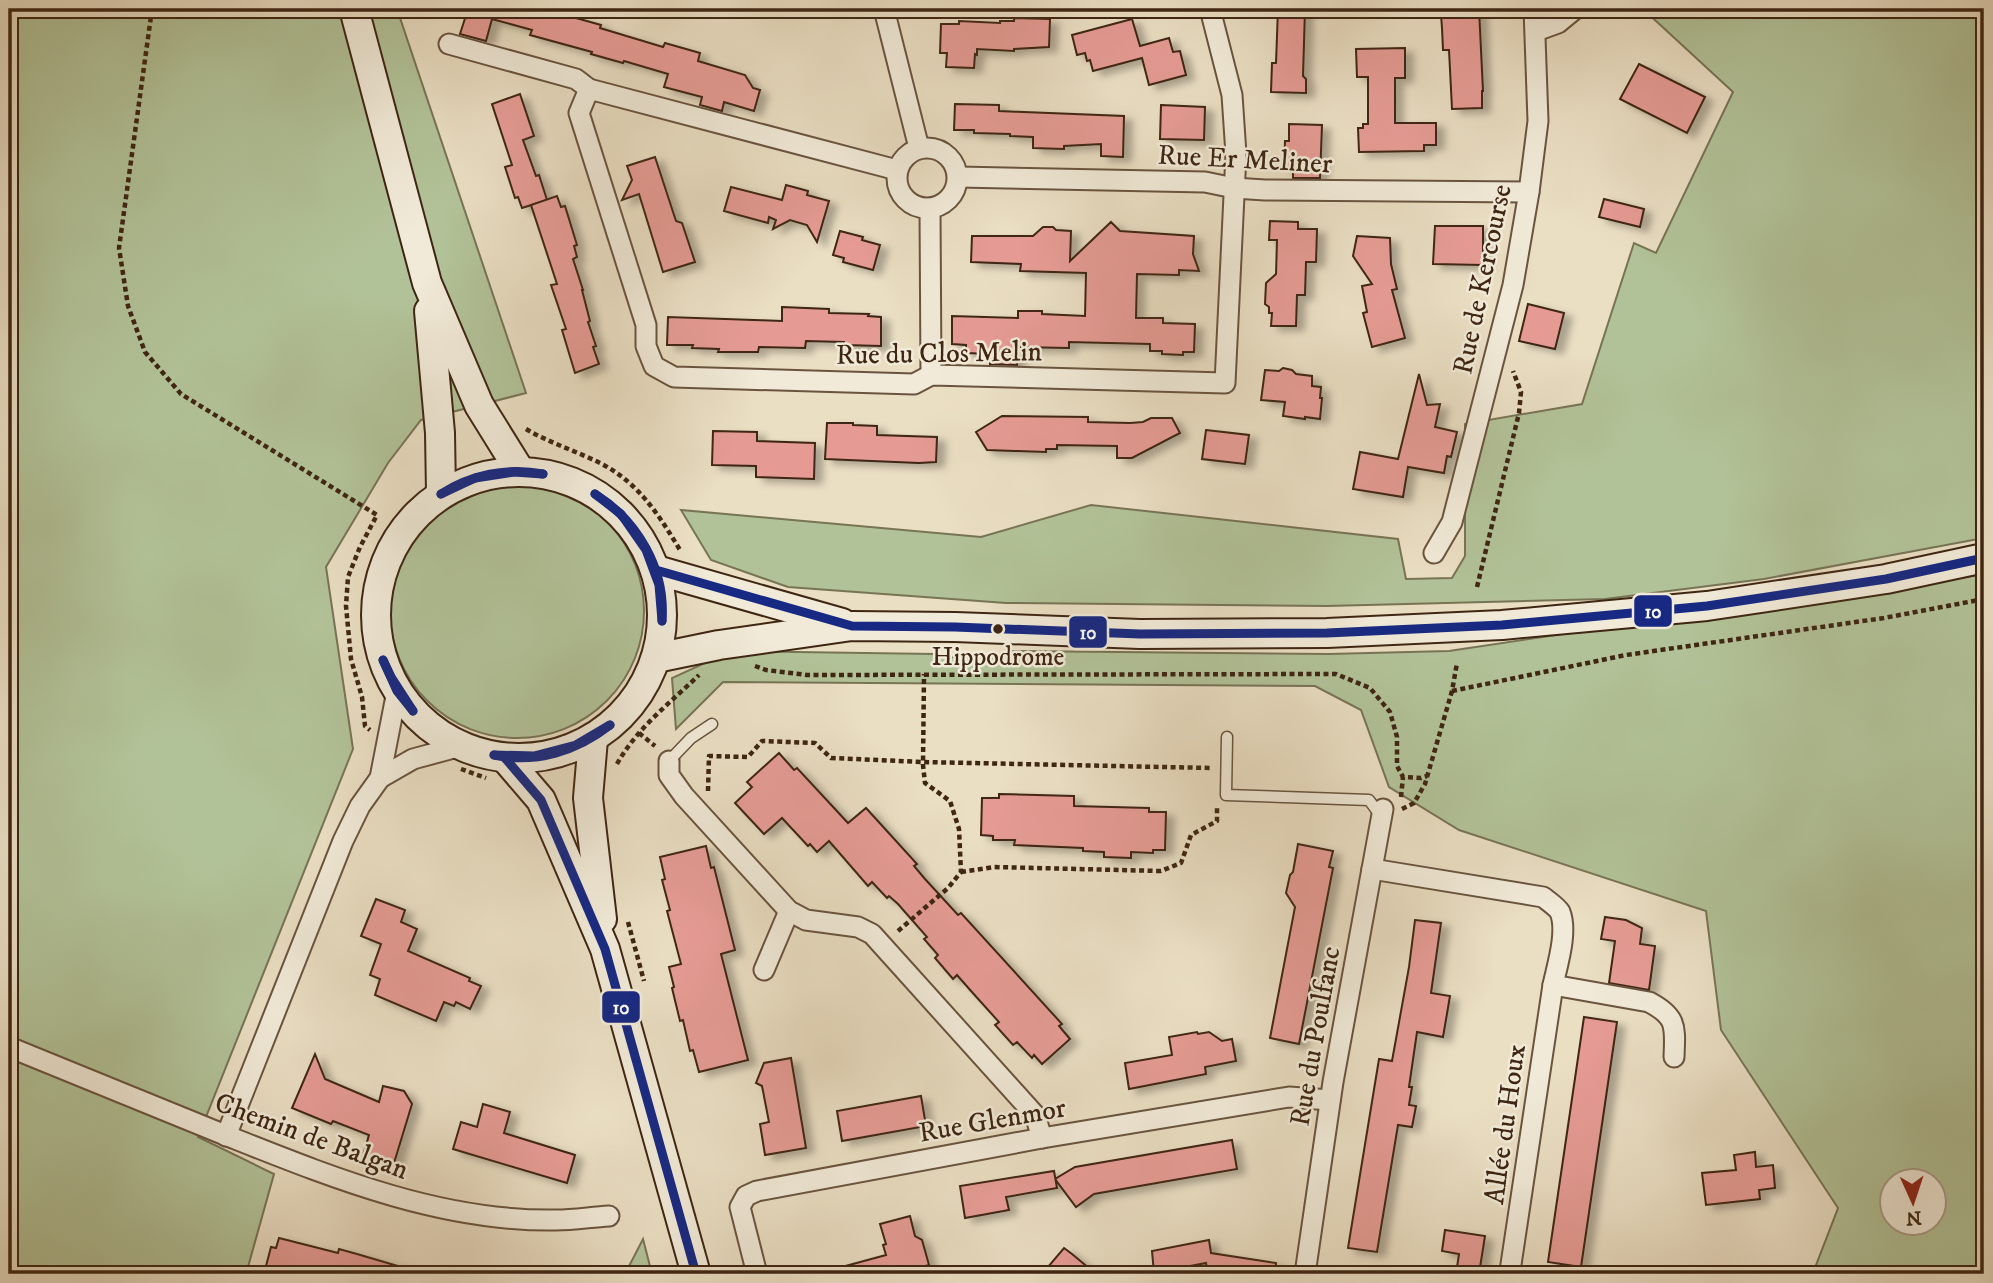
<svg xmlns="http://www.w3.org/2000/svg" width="1993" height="1283" viewBox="0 0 1993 1283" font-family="'IM FELL DW Pica',serif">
  <defs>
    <filter id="shadow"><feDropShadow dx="8" dy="4.5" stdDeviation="3.5" flood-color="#0004"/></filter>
  </defs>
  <rect width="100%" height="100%" fill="#eadec3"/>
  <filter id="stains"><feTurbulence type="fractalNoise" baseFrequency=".00286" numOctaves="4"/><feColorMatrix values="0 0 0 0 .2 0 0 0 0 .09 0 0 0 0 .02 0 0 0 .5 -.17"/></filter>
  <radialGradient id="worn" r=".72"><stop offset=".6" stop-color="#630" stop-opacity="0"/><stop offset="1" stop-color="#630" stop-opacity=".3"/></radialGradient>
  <!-- green -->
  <g fill="#b2c298" stroke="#787456" stroke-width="2" fill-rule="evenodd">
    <path d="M9 9H397L526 393 421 420 388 463 326 567 353 749 198 1137 274 1174 246 1274H9Z"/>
    <path d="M1643 9H1984V538L1764 579 1605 599 1327 606 1006 603 788 587 711 560 681 510 981 537 1091 505 1398 539 1406 579 1452 578 1465 556V424L1582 404 1634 243 1656 253 1733 92Z"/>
    <circle cx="517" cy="611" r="127"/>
    <path d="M1984 574V1274H1791L1813 1273 1838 1208 1721 1030 1706 911 1459 830 1389 787 1361 710 1315 686 723 682 676 729 672 678 731 651 934 654 946 657 1011 658 1012 651 1329 654 1449 651 1563 634 1751 614ZM1892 1182H1934V1224H1892Z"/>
    <path d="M643 1239 652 1274H625Z"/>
  </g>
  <!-- building -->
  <g fill="#e59b94" stroke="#3f2613" stroke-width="2" filter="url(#shadow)">
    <path d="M468 9H544L601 25 600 28 663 47 665 43 700 53 698 61 745 75 753 88 760 90 754 111 724 102 722 111 700 105 702 97 664 87 668 74 624 61 623 63 591 54 592 52 530 35 532 30 492 19 486 41 460 34Z"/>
    <path d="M1278 9H1305L1303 76 1306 79V93L1271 92 1272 63H1276Z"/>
    <path d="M1448 9H1479L1483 91H1482V108L1452 109 1449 50H1443L1442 28 1441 15H1448Z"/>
    <path d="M1014 18 1050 19 1049 47 1014 49V51L977 49V55L975 54 974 68 946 67 947 53H940L941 24H959V21L1000 23V21H1014Z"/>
    <path d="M1132 19 1140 46 1169 38 1173 52 1180 51 1186 75 1149 85 1142 58 1093 71 1090 60 1087 61 1085 53 1077 55 1072 35Z"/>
    <path d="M1405 48V78H1395V123H1436V145H1424V151L1359 152 1358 128H1363V124H1368V77H1357L1356 49Z"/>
    <path d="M1639 64 1705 97 1687 133 1620 99Z"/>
    <path d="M520 94 534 136 523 140 536 176 539 175 547 200 522 208 518 197 515 198 505 167 512 165 492 104Z"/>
    <path d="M955 104 999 105V111L1124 116 1123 157 1101 156V144L1064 146V149L1033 148V137L1010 136V134L974 133V130H954Z"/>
    <path d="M1161 105 1205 107 1204 140 1160 139Z"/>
    <path d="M1289 124 1322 125 1320 178H1293V168H1284L1285 141H1289Z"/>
    <path d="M655 157 676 221 682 223 695 262 663 272 639 194 622 200 632 180 627 166Z"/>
    <path d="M786 185 808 191 807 195 829 201 817 242 807 225 790 220 773 229 776 220 769 217 768 223 724 211 731 187 782 200Z"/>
    <path d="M557 196 561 207 565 206 577 245 574 246 577 257 573 259 583 290H582L590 321 588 322 596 346 593 347 599 364 575 373 562 330 566 329 551 285 557 284 531 205Z"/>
    <path d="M1604 199 1644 209 1640 227 1599 217Z"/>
    <path d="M1270 221 1298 222V229H1317L1316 262H1306L1305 295H1297L1296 326H1271L1272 313H1269V307L1265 304 1266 283 1276 274 1277 240H1269Z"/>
    <path d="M1111 222 1120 231 1194 236 1193 254 1199 271 1179 270V275L1137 274 1136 318H1163V323L1195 324 1194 352H1183V355L1162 354V351H1150V344L1069 342V348L1018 347 1017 365 990 364V354L966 353V345L952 344V316L1018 318V311H1042V314L1085 316 1086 273 1020 271 1021 264 971 262 972 236H1033L1043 227H1053L1056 230 1071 231 1070 261Z"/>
    <path d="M1435 226H1483V265L1433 264Z"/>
    <path d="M840 231 863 237 862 240 880 245 873 270 843 262 844 258 833 255Z"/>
    <path d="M1357 236 1390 238 1391 264 1397 289 1392 290 1405 338 1372 347 1363 313 1367 312 1362 286 1372 284 1353 256Z"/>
    <path d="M1528 304 1564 313 1555 349 1519 341Z"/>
    <path d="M782 307 829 309V313L869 314 868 316 881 317V346L844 345V342L806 341 805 348 759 347 758 352H718L719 349 692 348 693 345H667L668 317 782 321Z"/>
    <path d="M1283 368 1292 370 1296 374 1312 376V386L1321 387 1320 398H1322L1320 419 1305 417V419L1283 416 1285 402 1261 400 1265 370 1279 371Z"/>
    <path d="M1419 374 1427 405 1440 404 1435 427 1457 432 1451 457 1447 456 1444 473 1408 467 1403 497 1353 489 1360 452 1398 459Z"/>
    <path d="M1002 416 1088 417V422L1130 423 1143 422 1151 418H1172L1180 433 1132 458H1117V446L1057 445V449H1046V452L987 450 976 432Z"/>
    <path d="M827 423H853V425L877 426V435L937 437 936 462 919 463 825 459Z"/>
    <path d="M1206 430 1249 435 1245 464 1202 459Z"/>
    <path d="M713 431 757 432V441L815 443 814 479 756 477V466L712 465Z"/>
    <path d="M779 753 794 770 797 768 848 823 866 808 917 864 914 866 925 879 958 915 961 913 1062 1024 1059 1026 1070 1039 1042 1064 1034 1055 1032 1058 1017 1042 1013 1045 995 1025 999 1022 971 991 957 975 953 979 935 958 938 955 924 939 927 937 898 904 889 896 887 898 872 882 868 886 829 841 817 852 810 844 808 846 782 818 764 834 735 803 752 787 747 782Z"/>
    <path d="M999 794 1074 796V806L1149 808V812H1166L1165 850H1153V853L1131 852V858L1104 857V852L1083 851V848L1014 845 1015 840H993V836L981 835 982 798H999Z"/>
    <path d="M1298 844 1333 851 1329 867 1333 868 1299 1044 1270 1038 1295 907 1286 893 1290 875 1293 872Z"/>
    <path d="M706 846 711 868 714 867 735 950 721 954 748 1060 699 1072 693 1050 690 1051 683 1020 680 1021 672 988 674 987 669 967 681 964 667 911 670 910 662 880 665 879 660 857Z"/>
    <path d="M376 899 405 910 401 922 417 929 408 951 470 978 469 981 481 986 470 1009 456 1002 454 1006 444 1002 436 1021 375 995 380 979 370 975 381 944 361 936Z"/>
    <path d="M1605 917 1626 920 1642 928 1640 944 1655 946 1649 990 1609 983 1615 941 1601 939Z"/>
    <path d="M1415 920 1441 923 1431 993 1450 996 1443 1037 1417 1032 1409 1087H1412L1409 1105 1416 1106 1412 1127 1398 1125 1377 1252 1348 1248 1379 1059 1392 1061 1409 967Z"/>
    <path d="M1584 1017 1617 1022 1581 1267 1548 1262Z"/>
    <path d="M1197 1032 1198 1034 1209 1032 1222 1041 1232 1039 1236 1061 1205 1067 1206 1074 1129 1089 1125 1063 1172 1055 1169 1037Z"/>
    <path d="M315 1054 325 1079 379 1102 383 1086 404 1091 412 1104 394 1163 363 1155 369 1135 333 1121 331 1124 292 1108Z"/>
    <path d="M791 1058 806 1148 765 1155 760 1124 769 1122 762 1086 756 1083 764 1063Z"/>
    <path d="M921 1096 926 1126 842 1141 837 1111Z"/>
    <path d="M483 1104 510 1112 504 1133 575 1155 567 1183 453 1149 461 1122 477 1127Z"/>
    <path d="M1232 1140 1237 1169 1094 1194 1076 1207 1055 1179 1075 1167Z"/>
    <path d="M1755 1152 1756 1167 1773 1165 1775 1188 1759 1190 1760 1199 1706 1205 1702 1173 1736 1170 1734 1155Z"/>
    <path d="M1054 1171 1057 1188 1006 1197 1009 1210 965 1218 960 1186Z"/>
    <path d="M910 1216 915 1236 922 1240 929 1265 897 1274H839L838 1268 886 1255 883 1245 886 1244 880 1224Z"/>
    <path d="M1445 1230 1485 1236 1479 1274H1456L1459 1254 1442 1251Z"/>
    <path d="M279 1238 338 1253 339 1249 357 1254 408 1269 407 1274H281L283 1270 266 1266 271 1247 276 1248Z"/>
    <path d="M1209 1240 1211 1253 1276 1263 1275 1274H1208L1206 1263 1154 1273 1152 1251Z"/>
    <path d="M1064 1248 1072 1254 1096 1274H1042Z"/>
  </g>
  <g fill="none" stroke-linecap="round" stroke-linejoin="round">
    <defs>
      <g id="service">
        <path d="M1227 737 1226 795 1369 800 1380 815"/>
        <path d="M669 761 691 738 712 724"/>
      </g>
      <g id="minor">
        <path d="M884 9 919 148"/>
        <path d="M1536 31 1558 23 1575 9"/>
        <path d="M449 44 576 79 589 89"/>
        <circle cx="927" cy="178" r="30"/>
        <path d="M897 170 589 89 579 113 646 325V346L654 366 674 377 914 384 931 375 1225 383 1236 154 1232 95 1210 9"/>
        <path d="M959 177 1205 182 1234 188 1265 190 1529 192"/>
        <path d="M930 209 931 375"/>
        <path d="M1434 553 1452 522 1513 285 1529 192 1538 121 1534 9"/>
        <path d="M669 761V775L684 796 789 911 806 920 858 927 872 934 1035 1115 1042 1138"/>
        <path d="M380 778 413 759 461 746"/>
        <path d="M1372 869 1543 897C1548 901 1557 907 1560 912 1568 932 1557 966 1553 985L1510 1271"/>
        <path d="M764 970 789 911"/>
        <path d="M1553 985 1649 1002C1678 1017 1675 1028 1674 1057"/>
        <path d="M9 1047C81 1077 153 1106 225 1135 331 1177 440 1222 556 1220 574 1220 591 1217 609 1216"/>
        <path d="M226 1136 343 841 360 806 380 778 397 691"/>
        <path d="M757 1274 740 1207 746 1196 757 1191 1042 1138 1289 1097 1330 1100"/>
        <path d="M1305 1274 1333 1082 1383 809"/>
      </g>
      <g id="secondary">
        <path d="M354 9 427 283 479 405 520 471"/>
        <path d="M429 311 440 433 441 493"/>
        <circle cx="519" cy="615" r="143"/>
        <path d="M656 570 842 623"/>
        <path d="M656 658 719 645 852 626 955 627 1140 634 1327 633 1502 625 1707 606 1886 579 1984 558"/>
        <path d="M593 739 588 798 602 919"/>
        <path d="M505 758 541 800 605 949 696 1274"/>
      </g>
    </defs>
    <!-- service casing -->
    <use href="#service" stroke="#6a543f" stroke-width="13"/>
    <!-- minor casing -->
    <use href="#minor" stroke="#6a543f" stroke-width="23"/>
    <!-- secondary casing -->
    <use href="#secondary" stroke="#3f2613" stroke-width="32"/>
    <!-- path -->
    <g stroke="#3f2613" stroke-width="4.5" stroke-dasharray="5 3.5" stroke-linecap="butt">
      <path d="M152 9 119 248 128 306 145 352 181 394 377 515 360 547 348 577 346 606 351 659 362 697 365 726 370 730"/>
      <path d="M526 429C550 443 576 451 600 463 638 482 659 515 680 550"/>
      <path d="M1477 587 1519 413 1521 392 1513 371"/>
      <path d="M755 666 766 670 807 675 1336 674 1370 688 1390 712 1397 737V766L1403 777 1421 778 1427 776"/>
      <path d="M1452 691 1626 655 1884 618 1984 599"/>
      <path d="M639 733 655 746"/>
      <path d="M617 764C637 728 670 703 699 675"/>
      <path d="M461 769 486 778"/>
      <path d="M708 791 709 756 748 757 762 741 815 743 831 758 923 762 1211 768"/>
      <path d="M1401 797 1403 777"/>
      <path d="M1402 809 1414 803 1425 784 1452 691 1457 663"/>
      <path d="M961 872 994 867 1161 871 1181 863 1191 835 1217 821V806"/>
      <path d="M628 922 644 981"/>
      <path d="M898 931 948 888 961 872 959 829 950 801 925 783 923 765 924 674"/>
    </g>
    <!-- service -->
    <use href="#service" stroke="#f1ead8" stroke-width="10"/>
    <!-- minor -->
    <use href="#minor" stroke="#f1ead8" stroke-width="19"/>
    <!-- secondary -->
    <use href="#secondary" stroke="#f1ead8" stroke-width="28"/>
    <defs>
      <g id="bus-1">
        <path d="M441 494C471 475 507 467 543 474"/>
        <path d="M441 494 475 478 514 472 543 474"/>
        <path d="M595 494C638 521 666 570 662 621"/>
        <path d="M595 494 621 514 646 550 659 585 662 621"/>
        <path d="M656 570 852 626 955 627 1140 634 1327 633 1502 625 1707 606 1886 579 1984 558"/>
        <path d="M383 660 391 677 413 711"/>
        <path d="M383 660 397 691 413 711"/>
        <path d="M494 755 534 756 576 745 610 725"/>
        <path d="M494 755C536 764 577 751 610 725"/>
        <path d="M505 758 541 800 605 949 696 1274"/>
      </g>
    </defs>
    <!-- bus-1 casing -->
    <use href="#bus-1" stroke="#f1ead8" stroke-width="14"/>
    <!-- bus-1 -->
    <use href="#bus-1" stroke="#172983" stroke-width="9"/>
  </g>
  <!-- markers -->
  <circle fill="#3f2613" stroke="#f1ead8" stroke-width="2.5" cx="998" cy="629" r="6"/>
  <g text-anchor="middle" stroke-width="5" stroke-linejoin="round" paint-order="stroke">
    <!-- bus labels -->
    <g font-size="26" fill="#3f2613" stroke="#f1ead8">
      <text x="998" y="665">Hippodrome</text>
    </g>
    <!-- street labels -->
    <g font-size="28" fill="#3f2613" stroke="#f1ead8">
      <text transform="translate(1245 158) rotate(3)" y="10">Rue Er Meliner</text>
      <text transform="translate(1481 279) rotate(-78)" y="10">Rue de Kercourse</text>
      <text transform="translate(939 352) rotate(-1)" y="10">Rue du Clos Melin</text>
      <text transform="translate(1314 1036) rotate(-80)" y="10">Rue du Poulfanc</text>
      <text transform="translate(992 1119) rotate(-10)" y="10">Rue Glenmor</text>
      <text transform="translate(1504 1124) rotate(-82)" y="10">Allée du Houx</text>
      <text transform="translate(312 1135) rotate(20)" y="10">Chemin de Balgan</text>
    </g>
  </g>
  <g stroke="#f1ead8" stroke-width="2.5">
    <rect x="1633" y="594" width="40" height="34" rx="7" fill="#172983"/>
    <rect x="1068" y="615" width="40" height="34" rx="7" fill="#172983"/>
    <rect x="601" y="990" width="40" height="34" rx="7" fill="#172983"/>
  </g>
  <g font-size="19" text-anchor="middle" font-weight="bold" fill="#fff">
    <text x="1653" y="618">10</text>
    <text x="1088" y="639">10</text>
    <text x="621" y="1014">10</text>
  </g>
  <!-- margin -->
  <rect width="1993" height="1283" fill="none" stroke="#eadec3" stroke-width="35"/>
  <rect x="10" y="10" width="1972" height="1262" fill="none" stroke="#3f2613" stroke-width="3.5"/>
  <rect x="18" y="18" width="1958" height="1248" fill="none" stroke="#3f2613" stroke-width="2"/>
  <!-- north arrow -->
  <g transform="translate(1913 1202) rotate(177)"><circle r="33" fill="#f1ead8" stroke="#aa9c89" stroke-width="2"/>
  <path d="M0-5L12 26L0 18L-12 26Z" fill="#8f2418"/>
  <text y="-10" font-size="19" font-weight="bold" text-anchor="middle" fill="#3f2613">N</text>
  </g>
  <rect width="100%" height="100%" filter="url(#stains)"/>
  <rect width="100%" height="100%" fill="url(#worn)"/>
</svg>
